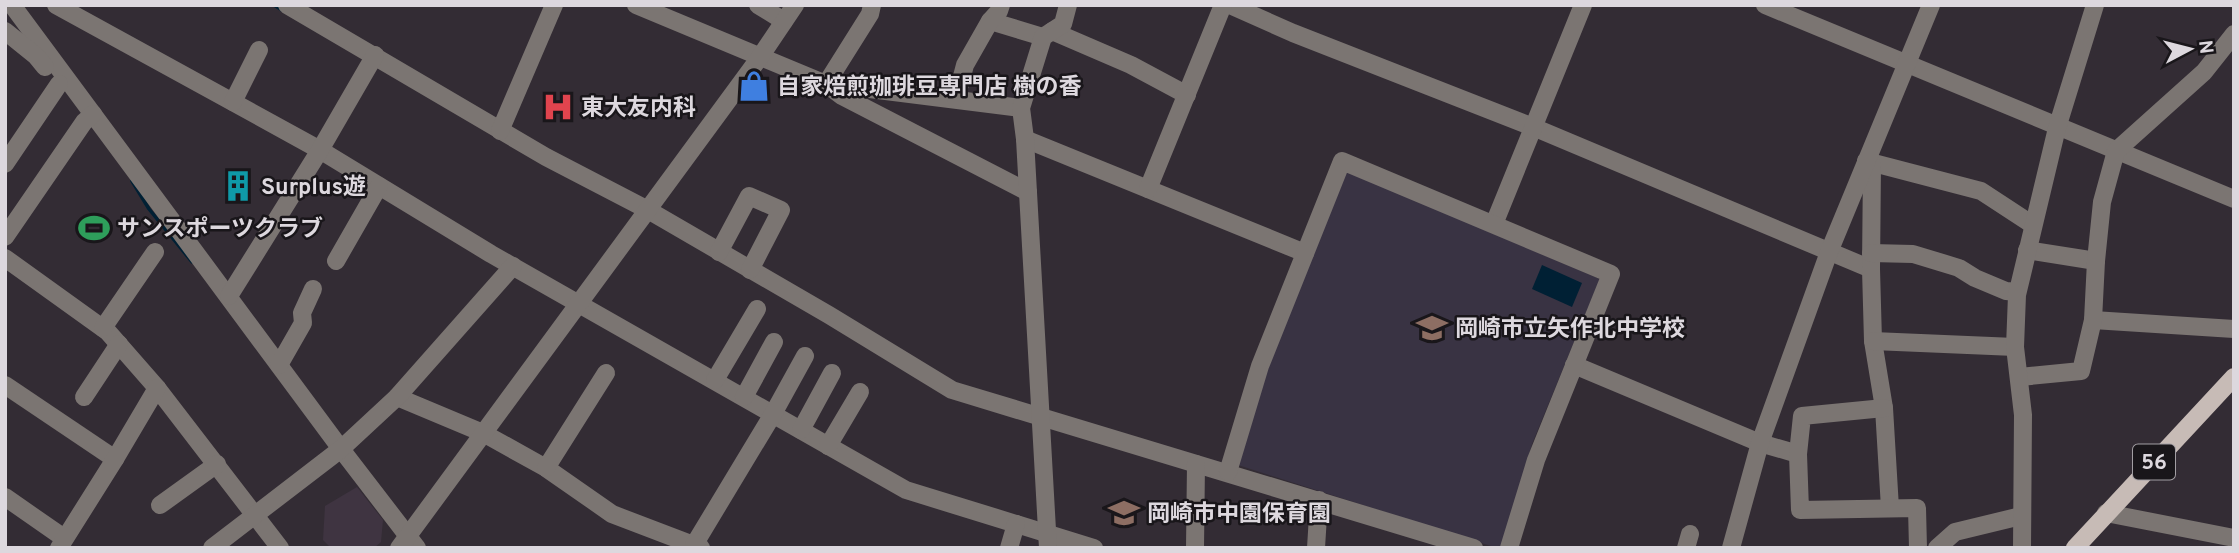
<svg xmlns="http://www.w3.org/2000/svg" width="2239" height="553" viewBox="0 0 2239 553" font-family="Overpass,'Noto Sans JP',sans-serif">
  <rect width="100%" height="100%" fill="#332c34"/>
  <!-- built -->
  <path fill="#3f3441" d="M357 487 383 520 381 542 374 548H331L323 540 325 506Z"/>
  <!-- education -->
  <path fill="#393343" d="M1347 171 1600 279 1532 444 1502 545 1497 548 1238 465 1265 376Z"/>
  <!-- water -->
  <path fill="#002034" d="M1542 265 1582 283 1572 307 1532 289Z"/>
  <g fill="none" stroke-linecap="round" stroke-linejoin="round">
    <!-- stream -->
    <g stroke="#002034" stroke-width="3.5">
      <path d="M274 5 282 10"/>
      <path d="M132 181 149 209 192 262"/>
    </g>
    <!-- minor -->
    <g stroke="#7b7572" stroke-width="18">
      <path d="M12 5 341 449 417 548"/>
      <path d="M56 5 320 150 491 254 906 490 1094 548"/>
      <path d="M287 5 546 157 648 210 829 315 952 390 1474 548"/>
      <path d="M636 5 826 84 842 96 1028 192"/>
      <path d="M758 5 784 21"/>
      <path d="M1230 5 1293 33 1533 127 1871 269"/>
      <path d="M1765 5 2234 199"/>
      <path d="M990 21 1043 37"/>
      <path d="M5 31 36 56 45 67"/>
      <path d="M1052 31 1131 65 1187 95"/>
      <path d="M826 84 870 14 872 5"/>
      <path d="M830 84 1021 108"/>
      <path d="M956 99 965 65 990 21 999 11 1001 5"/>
      <path d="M233 102 259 50"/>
      <path d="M500 131 554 5"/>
      <path d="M1025 139 1305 253"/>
      <path d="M1866 161 1981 191 2033 225"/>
      <path d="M5 164 59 84"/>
      <path d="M1872 164 1871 269 1873 341 1884 408 1890 508"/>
      <path d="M1148 189 1223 5"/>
      <path d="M1494 224 1583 5"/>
      <path d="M5 237 84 122 93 114"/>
      <path d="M2027 250 2096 261"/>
      <path d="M719 252 749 196 781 210 750 270"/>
      <path d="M1871 253 1913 254 1959 268 1975 278 2006 291 2017 292"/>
      <path d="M5 258 108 332 157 388 280 548"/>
      <path d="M336 261 379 186"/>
      <path d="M229 296 320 150 375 55"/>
      <path d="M2093 320 2234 329"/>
      <path d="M103 328 155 252"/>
      <path d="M1873 341 2015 347"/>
      <path d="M279 365 303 323 302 313 313 289"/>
      <path d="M1574 365 1760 443 1798 454"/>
      <path d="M2020 377 2081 371 2093 320 2096 261 2102 202 2116 151 2204 72 2234 34"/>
      <path d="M715 380 757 309"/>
      <path d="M5 385 115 459"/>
      <path d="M84 397 119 344"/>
      <path d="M397 397 483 433 546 468 612 514 701 548"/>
      <path d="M744 397 774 342"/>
      <path d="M1884 408 1802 416 1798 454 1800 510 1917 508 1918 548"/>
      <path d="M801 430 832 373"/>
      <path d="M828 446 860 392"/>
      <path d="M546 468 606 373"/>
      <path d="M1228 472 1260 366 1342 161 1611 274 1536 460 1509 548"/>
      <path d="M5 497 64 538"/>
      <path d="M160 505 217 464"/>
      <path d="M2106 513 2234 538"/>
      <path d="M694 545 773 414 805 356"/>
      <path d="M59 548 115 459 157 388"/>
      <path d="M212 548 341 449 397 397 513 266"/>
      <path d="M399 548 760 57 795 5"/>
      <path d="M1009 548 1016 524"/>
      <path d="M1048 548 1025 139 1021 108 1043 37 1063 24 1068 5"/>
      <path d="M1195 548 1196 464"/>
      <path d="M1316 548 1319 500"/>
      <path d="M1686 548 1690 534"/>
      <path d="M1731 548 1760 443 1829 252 1931 5"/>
      <path d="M1937 548 1955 532 2021 516"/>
      <path d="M2022 548 2023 415 2015 347 2017 295 2057 128 2095 5"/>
    </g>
    <!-- major -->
    <path stroke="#c7bbb6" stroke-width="18" d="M2075 548 2234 377"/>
  </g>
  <!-- icons -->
  <defs>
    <symbol id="shop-bare" viewBox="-9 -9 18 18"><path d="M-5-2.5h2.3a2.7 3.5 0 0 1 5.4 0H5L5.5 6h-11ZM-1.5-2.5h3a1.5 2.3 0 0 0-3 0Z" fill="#3f7fe0" stroke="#19161a" stroke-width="2.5" paint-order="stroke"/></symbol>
    <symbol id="hospital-bare" viewBox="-9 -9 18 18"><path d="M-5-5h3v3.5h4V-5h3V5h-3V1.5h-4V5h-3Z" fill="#e0444e" stroke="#19161a" stroke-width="2.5" paint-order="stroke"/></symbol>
    <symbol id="building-bare" viewBox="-9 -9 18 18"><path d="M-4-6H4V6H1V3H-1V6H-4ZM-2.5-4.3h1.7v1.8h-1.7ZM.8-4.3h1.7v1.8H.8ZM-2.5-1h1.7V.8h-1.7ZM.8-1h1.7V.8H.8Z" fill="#0f9aa8" stroke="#19161a" stroke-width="2.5" paint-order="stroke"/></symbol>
    <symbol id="stadium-bare" viewBox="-9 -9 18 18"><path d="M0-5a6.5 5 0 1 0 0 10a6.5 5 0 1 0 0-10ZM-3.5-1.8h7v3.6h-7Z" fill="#2e9e5b" stroke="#19161a" stroke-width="2.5" paint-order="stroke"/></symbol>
    <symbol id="school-bare" viewBox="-9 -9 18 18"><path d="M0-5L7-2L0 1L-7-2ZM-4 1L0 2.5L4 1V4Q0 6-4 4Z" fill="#8d6e63" stroke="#19161a" stroke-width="2.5" paint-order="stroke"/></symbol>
  </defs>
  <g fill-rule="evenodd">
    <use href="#shop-bare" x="732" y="64" width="44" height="44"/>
    <use href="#hospital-bare" x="536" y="85" width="44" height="44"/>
    <use href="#building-bare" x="216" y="164" width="44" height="44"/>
    <use href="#stadium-bare" x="72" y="206" width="44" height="44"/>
    <use href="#school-bare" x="1410" y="306" width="44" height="44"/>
    <use href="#school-bare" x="1102" y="491" width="44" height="44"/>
  </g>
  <g text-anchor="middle" stroke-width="5" stroke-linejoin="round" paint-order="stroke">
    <!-- shield labels -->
    <rect fill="#19161a" stroke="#a29ea3" stroke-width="2" x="2133" y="444.5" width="42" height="35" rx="5"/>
    <g font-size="21" font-weight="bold" fill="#ddd8de">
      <text x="2154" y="469">56</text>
    </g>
    <!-- poi labels -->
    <g font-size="23" font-weight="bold" fill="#ddd8de" stroke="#19161a" text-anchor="start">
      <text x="777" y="94">自家焙煎珈琲豆専門店 樹の香</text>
      <text x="581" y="115">東大友内科</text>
      <text x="261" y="194">Surplus遊</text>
      <text x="117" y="236">サンスポーツクラブ</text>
      <text x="1455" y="336">岡崎市立矢作北中学校</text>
      <text x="1147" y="521">岡崎市中園保育園</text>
    </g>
  </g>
  <!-- border -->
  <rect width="2239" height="553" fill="none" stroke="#ddd8de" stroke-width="14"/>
  <!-- north arrow -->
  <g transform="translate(2190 49) rotate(83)" stroke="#19161a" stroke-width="5" paint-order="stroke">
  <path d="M0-5L12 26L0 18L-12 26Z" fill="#ddd8de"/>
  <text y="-10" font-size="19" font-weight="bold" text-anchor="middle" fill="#ddd8de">N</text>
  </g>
</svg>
